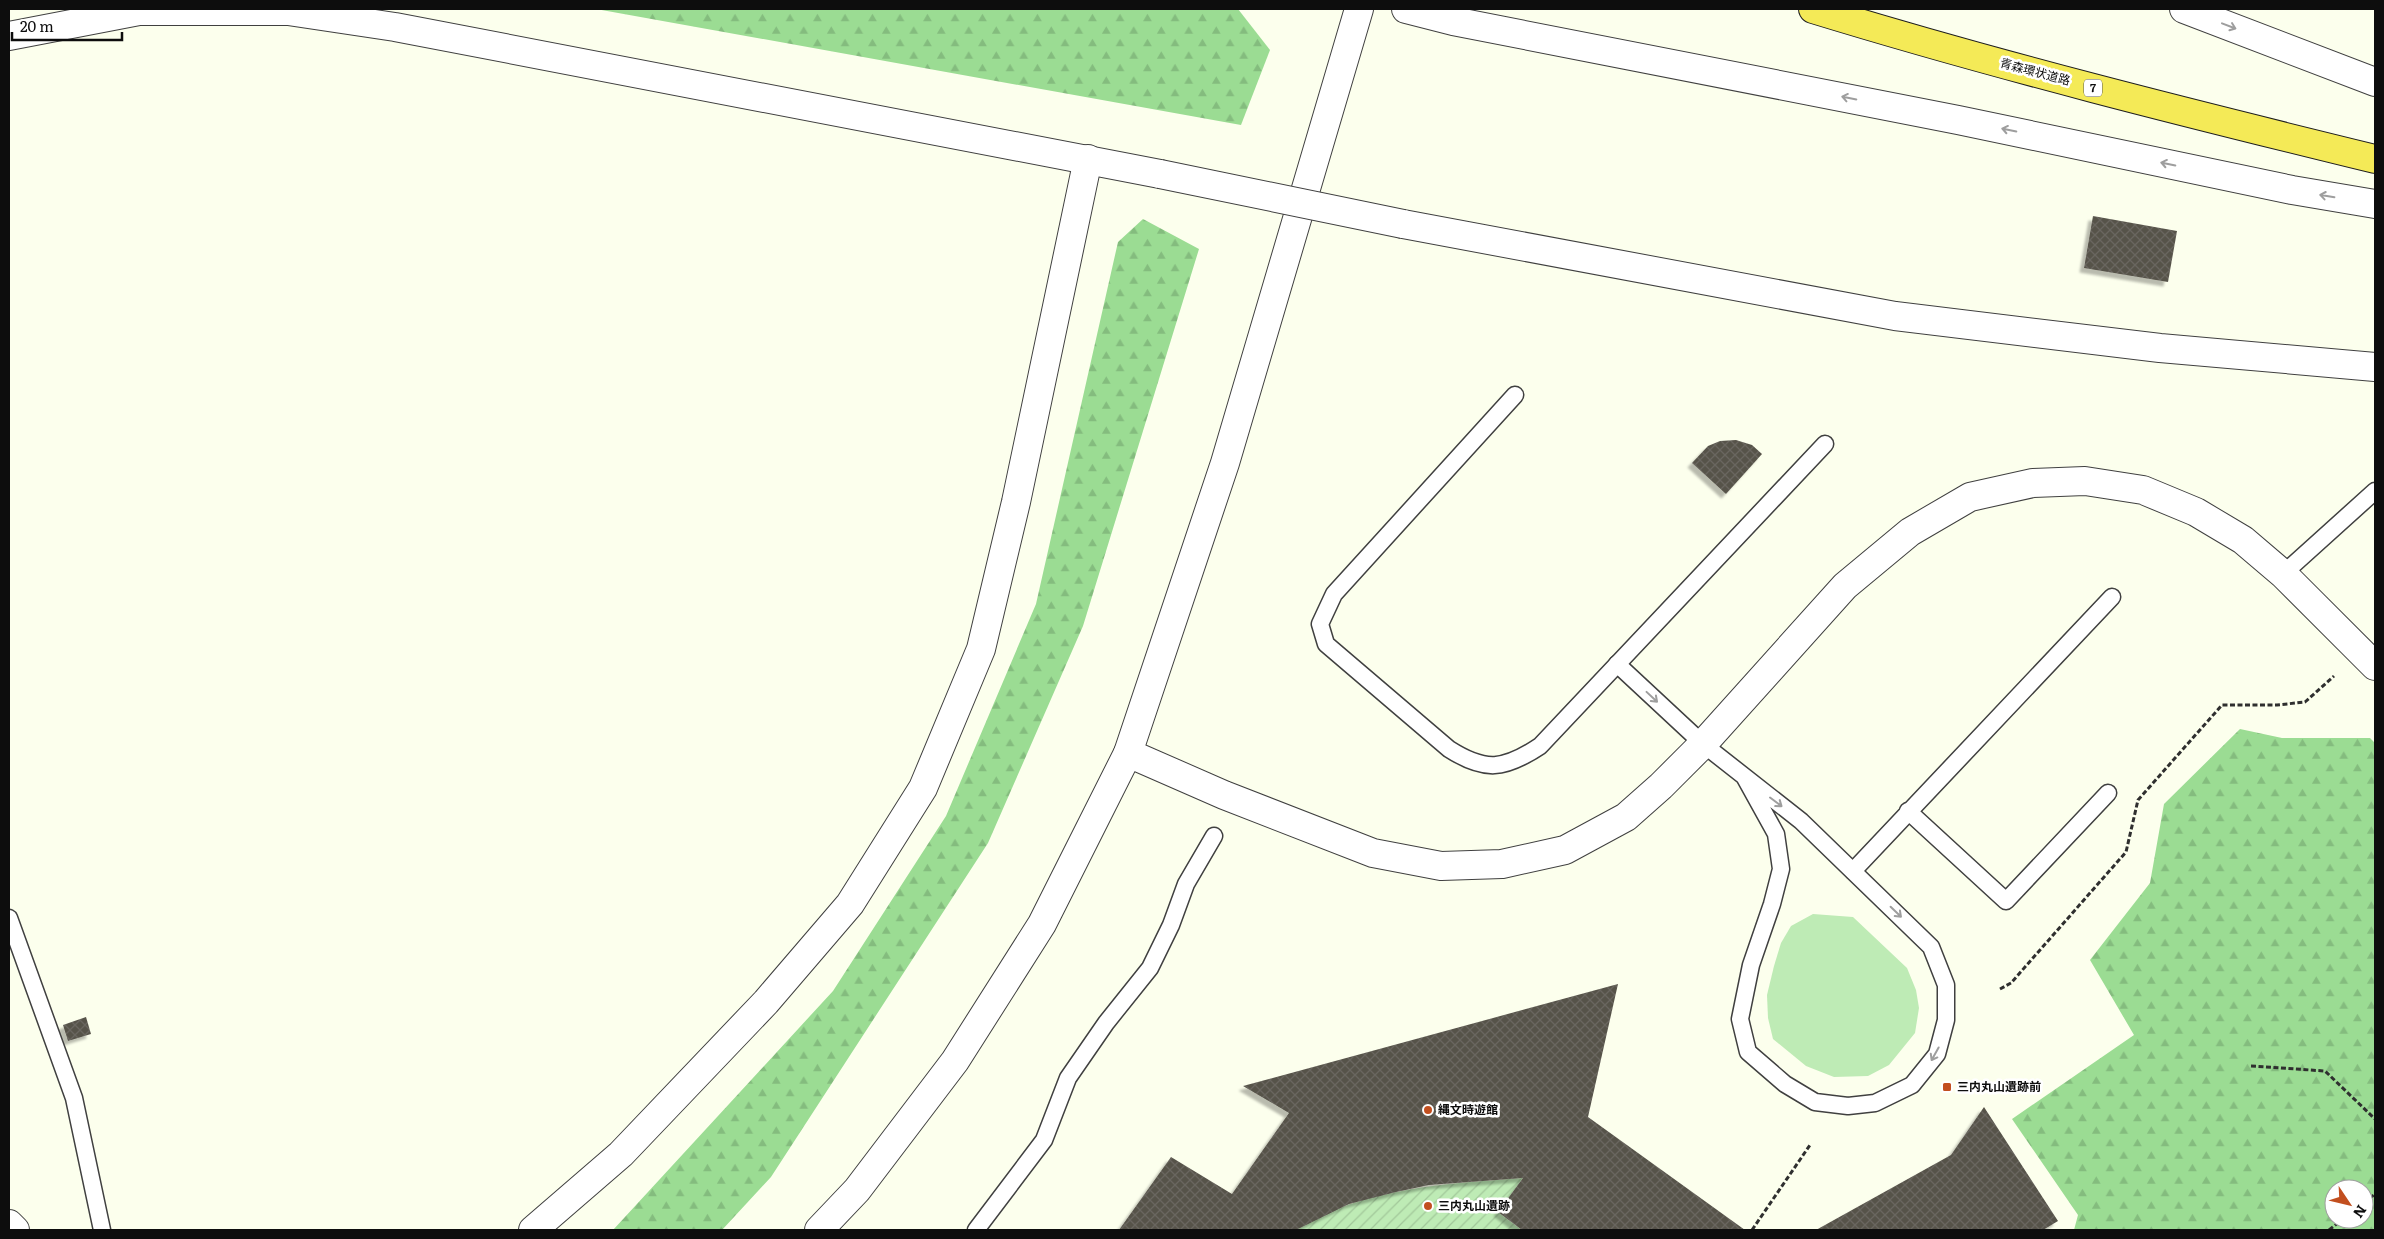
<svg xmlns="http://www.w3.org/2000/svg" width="2384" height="1239" viewBox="0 0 2384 1239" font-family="Literata,'Noto Sans JP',serif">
  <defs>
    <pattern id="forest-firs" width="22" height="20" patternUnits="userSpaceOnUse" patternTransform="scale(1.25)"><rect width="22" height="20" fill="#9bdc93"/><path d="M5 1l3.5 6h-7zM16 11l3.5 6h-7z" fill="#84bc7e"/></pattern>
    <pattern id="garden-furrows" width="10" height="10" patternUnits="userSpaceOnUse" patternTransform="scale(1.25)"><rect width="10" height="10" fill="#beebb5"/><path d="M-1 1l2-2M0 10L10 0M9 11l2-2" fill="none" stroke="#a2c89a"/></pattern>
    <pattern id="building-cross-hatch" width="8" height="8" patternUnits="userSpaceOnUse" patternTransform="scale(1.25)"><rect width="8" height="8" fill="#565249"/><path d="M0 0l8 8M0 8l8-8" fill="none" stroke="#69665f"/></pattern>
    <filter id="shadow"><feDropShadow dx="-4.5" dy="4.5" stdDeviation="1" flood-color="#0004"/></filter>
  </defs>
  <rect width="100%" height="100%" fill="#fcffed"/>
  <!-- grass -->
  <path fill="#beebb5" d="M1813 914 1853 917 1907 968 1916 990 1919 1008 1915 1033 1889 1065 1868 1076 1834 1077 1806 1066 1773 1039 1768 1018 1767 995 1774 966 1781 943 1791 926Z"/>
  <!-- forest -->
  <g fill="url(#forest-firs)" fill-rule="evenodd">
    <path d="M596 9H1238L1270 50 1241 125Z"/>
    <path d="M1143 219 1199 249 1083 626 988 843 771 1177 722 1230H613L833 991 946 816 1036 604 1118 242Z"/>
    <path d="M2240 729 2282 738H2370L2375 743V1230H2074L2078 1215 2012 1119 2134 1035 2090 960 2150 883 2164 804ZM2334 1189H2364V1219H2334Z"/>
  </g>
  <!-- garden -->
  <path fill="url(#garden-furrows)" d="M1523 1178 1498 1212 1522 1230H1296C1363 1187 1445 1184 1523 1178Z"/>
  <!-- building -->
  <g fill="url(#building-cross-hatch)" filter="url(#shadow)">
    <path d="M2093 216 2177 231 2168 282 2084 268Z"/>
    <path d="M1736 440 1752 445 1762 454 1726 494 1692 463 1708 446 1720 441Z"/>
    <path d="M1618 984 1588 1117 1745 1230H1522L1498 1212 1523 1178 1429 1185 1396 1192 1349 1204 1296 1230H1119L1171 1157 1232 1194 1289 1113 1243 1086Z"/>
    <path d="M86 1017 91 1034 68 1041 63 1025Z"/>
    <path d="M1984 1107 2058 1221 2043 1230H1816L1951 1155Z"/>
  </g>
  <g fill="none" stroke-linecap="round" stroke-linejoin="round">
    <defs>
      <g id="service">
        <path d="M1515 395 1334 594 1320 624 1326 644 1449 749C1485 772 1504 770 1540 746L1825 444"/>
        <path d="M2283 574 2375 491"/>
        <path d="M1617 664 1703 744 1801 821 1931 947 1946 985V1020L1937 1054 1912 1085 1875 1103 1848 1106 1815 1102 1785 1084 1748 1052 1740 1019 1751 965 1772 904 1781 869 1776 834 1745 778"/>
        <path d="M1908 811 2006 901 2108 793"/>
        <path d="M1853 871 2112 597"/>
        <path d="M9 918 74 1098 102 1230"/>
        <path d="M976 1230 1044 1140 1068 1078 1106 1023 1150 968 1171 925 1186 884 1214 836"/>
      </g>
      <g id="minor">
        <path d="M1406 9 1453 21 1958 120 2292 190 2375 204"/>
        <path d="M2184 9 2375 82"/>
        <path d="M9 1224 15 1230"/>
      </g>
      <g id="tertiary">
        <path d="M9 36 139 11H288L395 27 1160 174"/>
        <path d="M1403 224 1895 316 2160 348 2375 367"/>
        <path d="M1128 753 1225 463 1359 9"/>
        <path d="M533 1230 621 1154 766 1002 850 904 923 788 981 649 1016 502 1088 159"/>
        <path d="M819 1230 857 1190 955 1061 1042 924 1128 753 1224 795 1373 853 1441 866 1502 864 1565 850 1626 817 1661 786 1703 744 1845 586 1910 532 1970 497 2033 483 2085 481 2143 490 2196 512 2243 540 2283 574 2375 666"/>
      </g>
      <path id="trunk" d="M1813 9C1999 66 2187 113 2375 159"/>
    </defs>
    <!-- service casing -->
    <use href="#service" stroke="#404040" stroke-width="19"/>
    <!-- minor casing -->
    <use href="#minor" stroke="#404040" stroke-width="30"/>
    <!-- tertiary casing -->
    <use href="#tertiary" stroke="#404040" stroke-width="30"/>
    <!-- trunk casing -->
    <use href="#trunk" stroke="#1e1e1e" stroke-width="30"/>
    <!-- path -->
    <g stroke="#2f2f2f" stroke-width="3" stroke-dasharray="5 2.5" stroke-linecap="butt">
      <path d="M2000 989 2011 983 2126 852 2138 800 2222 705H2277L2305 702 2334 676"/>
      <path d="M2251 1066 2325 1071 2375 1119"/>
      <path d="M2364 1203 2375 1194"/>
      <path d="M1752 1230 1810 1145"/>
      <path d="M2329 1230 2343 1219"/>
    </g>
    <!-- service -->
    <use href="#service" stroke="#fff" stroke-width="16"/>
    <!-- minor -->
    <use href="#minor" stroke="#fff" stroke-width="28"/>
    <!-- tertiary -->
    <use href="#tertiary" stroke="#fff" stroke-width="28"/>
    <!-- trunk -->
    <use href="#trunk" stroke="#f4ea57" stroke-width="28"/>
    <defs>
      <path id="tertiary-bridge" d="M1160 174 1403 224"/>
    </defs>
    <!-- tertiary-bridge casing -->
    <use href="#tertiary-bridge" stroke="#404040" stroke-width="30" stroke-linecap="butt"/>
    <!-- tertiary-bridge -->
    <use href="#tertiary-bridge" stroke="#fff" stroke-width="28"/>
  </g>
  <!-- one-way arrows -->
  <defs><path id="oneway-shaft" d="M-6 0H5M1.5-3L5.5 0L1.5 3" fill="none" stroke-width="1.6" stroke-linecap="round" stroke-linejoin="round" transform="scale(1.25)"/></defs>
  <g stroke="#9e9e9e">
    <use href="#oneway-shaft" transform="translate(2229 26) rotate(21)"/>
    <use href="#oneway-shaft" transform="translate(1849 98) rotate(-169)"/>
    <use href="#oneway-shaft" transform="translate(2009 130) rotate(-168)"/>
    <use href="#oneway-shaft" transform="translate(2168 164) rotate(-168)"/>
    <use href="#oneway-shaft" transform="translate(2327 196) rotate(-171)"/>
    <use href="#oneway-shaft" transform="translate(1652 697) rotate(43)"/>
    <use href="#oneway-shaft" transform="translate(1776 802) rotate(37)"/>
    <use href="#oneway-shaft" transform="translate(1896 912) rotate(44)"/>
    <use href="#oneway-shaft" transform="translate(1935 1054) rotate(119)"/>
  </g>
  <!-- markers -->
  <g fill="#c24f1f" stroke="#fff" stroke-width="2">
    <rect x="1942" y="1082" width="10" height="10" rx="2.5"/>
    <circle cx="1428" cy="1110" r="5"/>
    <circle cx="1428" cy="1206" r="5"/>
  </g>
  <g text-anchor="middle" stroke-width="5" stroke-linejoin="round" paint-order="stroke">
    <!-- shield labels -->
    <rect fill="#fff" stroke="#565656" stroke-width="1" x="2084" y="79.5" width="18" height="17" rx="4"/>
    <g font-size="11" font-weight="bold" fill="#0d0d0d">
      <text x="2093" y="92">7</text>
    </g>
    <!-- street labels -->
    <g font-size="12" fill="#0d0d0d" stroke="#fff">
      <text transform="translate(2035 72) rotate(15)" y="4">青森環状道路</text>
    </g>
    <!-- poi labels -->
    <g font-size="12" font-weight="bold" fill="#0d0d0d" stroke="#fff" text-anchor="start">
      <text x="1957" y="1091">三内丸山遺跡前</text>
      <text x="1438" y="1114">縄文時遊館</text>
      <text x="1438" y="1210">三内丸山遺跡</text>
    </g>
  </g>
  <!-- border -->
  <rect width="2384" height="1239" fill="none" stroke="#0d0d0d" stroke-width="20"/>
  <!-- north arrow -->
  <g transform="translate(2349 1204) rotate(125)"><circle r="24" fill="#ffffff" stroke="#9e9e9e"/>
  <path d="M0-4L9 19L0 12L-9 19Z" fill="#c24f1f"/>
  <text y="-8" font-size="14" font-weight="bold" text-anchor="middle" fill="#0d0d0d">N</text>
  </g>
  <!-- scale -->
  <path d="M12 32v8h110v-8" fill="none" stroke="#0d0d0d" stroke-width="2.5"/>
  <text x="20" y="32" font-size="15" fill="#0d0d0d" stroke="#ffffff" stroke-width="4" paint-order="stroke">20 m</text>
</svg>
